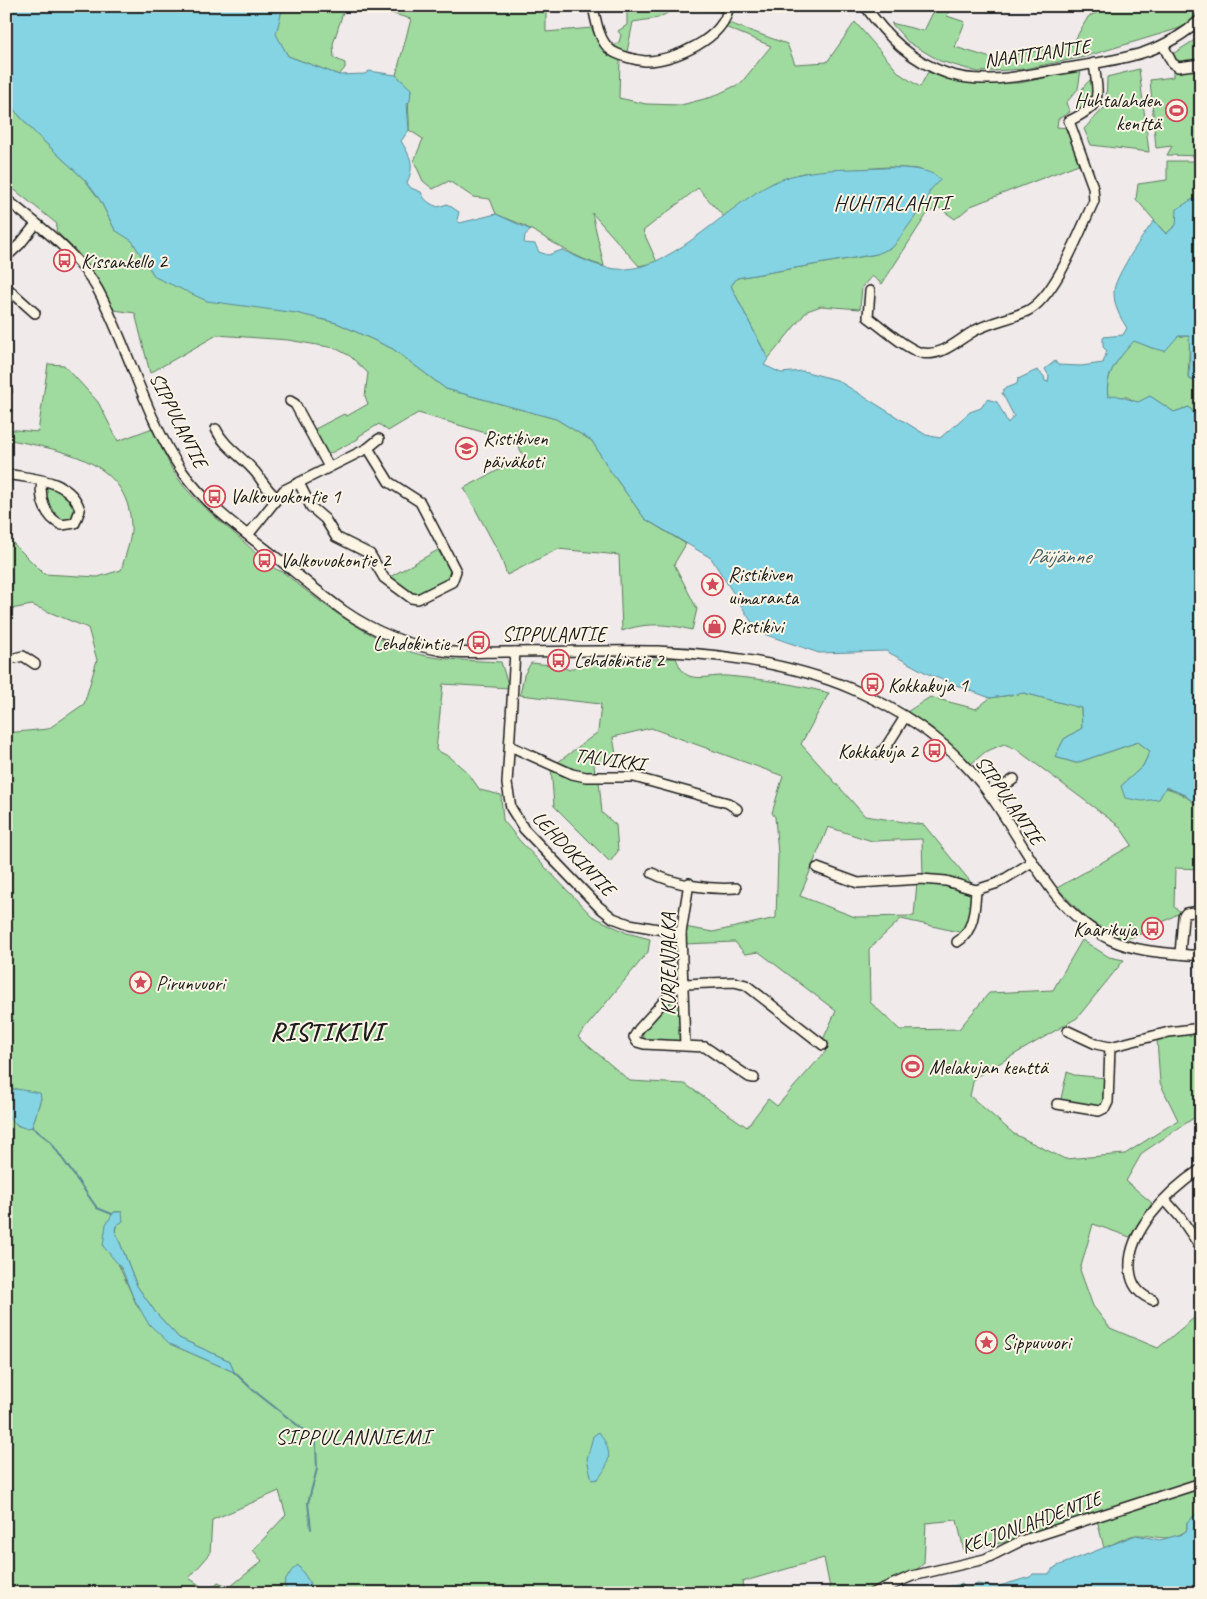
<svg xmlns="http://www.w3.org/2000/svg" width="1207" height="1599" viewBox="0 0 1207 1599" font-family="Caveat,sans-serif">
  <rect width="100%" height="100%" fill="#f0eaeb"/>
  <filter id="ink" filterUnits="userSpaceOnUse"><feTurbulence type="fractalNoise" baseFrequency=".02" numOctaves="2"/><feDisplacementMap in="SourceGraphic" scale="10" xChannelSelector="R" yChannelSelector="G"/><feConvolveMatrix kernelMatrix="1 2 1 2 8 2 1 2 1" color-interpolation-filters="sRGB"/></filter>
  <g filter="url(#ink)">
    <!-- green -->
    <g fill="#9fda9f" stroke="#5e7b5e" fill-rule="evenodd">
      <path d="M283 6H345L333 44 334 58 345 63V68L339 75 288 56 275 34Z"/>
      <path d="M366 6H546V32L592 28C597 43 606 52 620 59L619 98 646 104 681 105 712 97 741 83 771 46 725 27 729 23 787 44 795 64 827 62 855 22 900 74 920 87 928 72 960 82 1020 83 1081 70 1078 89 1066 103 1070 112 1058 119 1057 127 1068 128 1081 163 971 206 955 219 938 207 927 214 882 284 872 276 862 287 860 309 821 306 807 311 768 359 731 286 737 278 877 254 928 193 931 187 930 175 918 169 889 167 803 173 773 183 724 217 698 188 643 231 657 262 639 266 592 213 604 266C575 259 554 242 528 228 518 222 507 219 496 214L490 199 473 197 449 181 433 189 423 181 414 161 423 139 409 130C410 114 406 107 411 90L396 75 411 19Z"/>
      <path d="M627 6H724V12L677 8 658 18 633 22 627 52 613 47 619 42 621 35 618 31 627 25Z"/>
      <path d="M936 6H951L947 16 965 22 955 47 991 58 1072 45 1088 17 1109 6H1201V10L1187 26 1084 57 1024 69 978 72 940 61 908 42 891 23 924 31Z"/>
      <path d="M1201 36V61C1189 63 1177 68 1171 55Z"/>
      <path d="M1201 65V156L1167 155 1172 146 1156 148 1150 80 1173 77V69Z"/>
      <path d="M1139 69 1149 152 1091 145 1084 129 1106 106 1107 77Z"/>
      <path d="M1093 78C1098 98 1094 101 1078 112 1075 101 1082 84 1093 78Z"/>
      <path d="M6 101 36 134 85 180 100 200 115 230 132 240 155 277 337 323 393 349 446 389 556 419 592 441 611 472 645 519 686 544 674 564 697 609 692 630C668 624 646 622 622 631L619 555 558 549 507 575 500 555 464 488 524 457 516 442 418 413 388 431 379 424 359 436 358 439 325 456 313 430 344 414 347 416 368 404 365 396 368 373 350 356 335 348 288 340 217 335 150 373 135 313 114 310C99 280 80 254 56 231L57 224 6 183Z"/>
      <path d="M1167 161H1201V199L1191 200 1176 225 1166 234 1136 199 1138 184 1167 180Z"/>
      <path d="M1178 336H1190L1188 378 1201 385V423L1189 407 1174 412 1150 396 1138 403 1127 397H1108C1105 371 1118 360 1134 340L1152 348Z"/>
      <path d="M48 364 64 365 98 402 118 441 155 427C161 443 167 463 177 477 194 502 221 521 244 542 257 553 265 566 283 572 321 603 358 632 405 650 434 661 470 660 501 662L509 688 443 684 436 750 450 757 468 773 480 790 501 795 503 820 520 841 592 916 627 933 650 939 648 952 578 1037 630 1081 685 1084 747 1127 768 1099 777 1106 826 1051 820 1046 836 1011 759 952 745 954 735 942 684 944V927L713 932 776 918 778 854 775 817 772 813 783 776 651 728 613 737 617 760 594 764 595 774 574 770 557 763 598 732 601 704 520 695 524 675 531 663 562 666 569 670 585 662 676 658C679 665 681 672 689 676 700 680 715 675 727 676 762 679 795 684 829 693L801 744 865 816 924 825 974 886 923 876 922 839 872 841 828 827 800 896 855 917 914 916 917 882 945 885 972 894 970 917 963 933 901 919 869 949 870 1002 900 1030 959 1029 989 993 1053 990 1082 940 1109 957 1124 960 1077 1018 974 1078 970 1096 1014 1134 1065 1159 1125 1154 1178 1120 1160 1083 1157 1039 1201 1032V1113L1142 1153 1126 1181 1152 1203 1130 1237 1093 1224 1080 1270 1093 1306 1110 1328 1158 1348 1201 1312V1510L1187 1522V1530C1169 1544 1156 1535 1138 1535 1128 1535 1114 1544 1104 1548L1097 1520 1070 1528 964 1551 957 1520 926 1523 924 1563 892 1593H831L824 1558 742 1582 744 1593H6V1115L18 1126 32 1127 41 1098 16 1089 6 1090V733L48 729 84 704 97 660 88 628 32 605 6 610V536L44 574 98 577 121 570C125 556 132 539 131 525 128 458 58 450 6 439V429L38 432ZM114 1212H122L115 1230 137 1286 156 1313 179 1338 230 1361 234 1372 170 1344 137 1306 117 1261ZM279 1491 286 1515 253 1550 262 1561 230 1587 218 1582 208 1591 189 1578 210 1554 212 1520Z"/>
      <path d="M45 485C62 488 74 497 76 515L69 523 54 519 46 503Z"/>
      <path d="M438 550 451 572 448 580 418 595H413L388 578Z"/>
      <path d="M1024 693 1081 708 1082 728 1064 739 1055 757 1076 763 1138 742 1150 751 1143 766 1121 786C1158 787 1172 782 1201 809V869L1175 868 1174 907 1181 912 1143 933 1124 940 1089 921 1057 888 1132 845 1119 826 1016 749 1004 744 985 752 971 764 931 727 907 712 930 697 976 709 990 698Z"/>
      <path d="M551 768 599 781 602 813 616 825 618 851 610 862 554 806Z"/>
      <path d="M677 993 680 994 681 1039 675 1042 645 1041 643 1038 642 1031Z"/>
      <path d="M1067 1072 1074 1075 1107 1078 1105 1102 1098 1108 1060 1103Z"/>
    </g>
    <!-- water -->
    <g fill="#85d4e3" stroke="#5b8a93">
      <path d="M6 6H283L276 34 288 56 339 75 365 74 369 71 396 75 411 89 410 101 407 104 409 130 401 141C411 158 415 164 407 183L411 188 421 192C424 200 430 204 438 207L447 204 459 212 457 220 460 223 496 214 531 230 525 235 524 243 535 244 539 252 548 255 562 250C582 259 604 271 627 269 677 265 729 204 773 183 806 167 846 170 882 168 897 167 931 168 940 179 935 188 928 187 928 199L893 247 877 254 737 278 731 286 768 359 764 365 781 373 803 371 837 380 926 435 940 438 970 412 981 408 987 399 997 402 1008 423 1014 416 1002 393 1004 389 1017 384 1018 379 1037 370 1044 376 1045 381 1048 382 1049 376 1045 369 1055 361 1058 365 1081 366 1103 363 1107 351 1103 347V337L1123 335 1127 328C1120 317 1114 307 1114 292 1113 279 1145 232 1154 221L1166 234 1176 225 1177 209 1191 200 1201 199V385L1188 378 1190 364 1189 336H1178L1165 351 1152 348 1134 341C1119 358 1104 373 1108 397L1115 395 1138 402 1150 396 1174 412 1189 407 1201 423V809L1185 795 1166 787 1159 799 1142 801 1125 798 1121 786 1143 766 1150 751 1138 742 1076 763 1055 757 1064 739 1082 728 1081 708 1024 693 990 698 930 675 886 651 819 653 758 632 711 558 645 519 611 472 592 441 556 419 446 389 393 349 337 323 296 313 207 301 155 277 132 241 115 230 100 200 85 180 36 134 6 101Z"/>
      <path d="M16 1089 40 1093 41 1098 32 1127C21 1131 14 1122 6 1115V1090Z"/>
      <path d="M114 1212H122L123 1221 116 1226 115 1230 137 1286 156 1313 179 1338 230 1361 234 1372 170 1344 148 1323 133 1297 122 1269 103 1246 106 1224Z"/>
      <path d="M599 1432C612 1451 612 1461 598 1479L592 1480 587 1459 593 1436Z"/>
      <path d="M1201 1510V1593H943L946 1587 962 1584 966 1588 978 1584 996 1587 1030 1577 1033 1574H1049L1055 1567 1136 1535 1160 1540 1182 1534 1187 1530V1522Z"/>
      <path d="M298 1565 310 1583 309 1589 296 1593 286 1590 284 1583 292 1570Z"/>
    </g>
    <g fill="none" stroke-linecap="round" stroke-linejoin="round">
      <!-- stream -->
      <g stroke="#5b8a93" stroke-width="2">
        <path d="M32 1127 50 1141 97 1208 112 1214"/>
        <path d="M234 1372 253 1390 301 1428 316 1445 317 1469 308 1503 311 1529"/>
        <path d="M309 1589 314 1593"/>
      </g>
      <defs>
        <g id="minor">
          <path d="M593 6C596 21 599 42 612 51 620 56 635 60 645 61 672 62 728 37 728 6"/>
          <path d="M865 6C887 37 912 62 949 74 987 86 1029 74 1067 68 1093 64 1120 60 1145 52 1166 45 1185 34 1201 19"/>
          <path d="M1163 45 1172 63 1178 67 1201 64"/>
          <path d="M6 199C39 226 77 252 98 290 129 348 145 417 182 471 205 504 240 529 272 554 296 573 319 593 344 611 373 631 407 645 443 651 462 654 484 652 504 652 555 652 606 650 657 651 723 654 791 663 852 689 906 712 955 747 990 795 1027 846 1050 911 1111 940 1139 953 1170 953 1201 956"/>
          <path d="M6 257 20 244 36 224"/>
          <path d="M6 287 35 313"/>
          <path d="M870 291 868 317C882 327 906 349 922 353 942 357 958 340 974 331 990 322 1010 319 1027 311 1056 297 1080 230 1094 201L1093 187 1069 121C1104 104 1098 98 1094 63"/>
          <path d="M6 391H7"/>
          <path d="M290 401 295 404 329 467"/>
          <path d="M216 429C224 447 243 457 256 473 263 482 267 490 277 498"/>
          <path d="M6 474C34 479 71 479 80 510L75 523 62 525C45 518 39 498 42 481"/>
          <path d="M299 483 311 507 325 519 336 537 370 554 384 578 411 598 418 599 452 582 456 571 420 502 389 482 368 448"/>
          <path d="M248 535 284 490 368 448 379 439"/>
          <path d="M515 652 507 784 511 808 524 829 598 906 613 918 629 924 681 933"/>
          <path d="M6 660 23 656 35 664"/>
          <path d="M510 746 572 774 586 777H634L728 803 737 809"/>
          <path d="M879 754 886 747 905 717"/>
          <path d="M990 795 1014 779"/>
          <path d="M817 868 858 883 921 879 946 881 976 890 998 883 1032 862"/>
          <path d="M652 873C675 885 711 890 736 888"/>
          <path d="M957 942C974 932 975 908 976 890"/>
          <path d="M1180 954 1183 917 1186 913 1201 911"/>
          <path d="M683 980 639 1029 634 1037 637 1042 644 1044 705 1047 749 1077 754 1078"/>
          <path d="M684 984 734 982 746 985 823 1045"/>
          <path d="M1068 1031 1096 1044 1110 1047 1169 1032 1201 1028"/>
          <path d="M685 1045 681 933 689 883"/>
          <path d="M1057 1104 1099 1111 1105 1108 1108 1102 1110 1047"/>
          <path d="M1165 1200 1180 1217 1201 1248"/>
          <path d="M1153 1300C1142 1296 1134 1289 1131 1276 1122 1235 1169 1190 1201 1169"/>
          <path d="M873 1593 912 1576 985 1559 1021 1541 1201 1483"/>
        </g>
      </defs>
      <!-- minor casing -->
      <use href="#minor" stroke="#1c1c1c" stroke-width="12"/>
      <!-- minor -->
      <use href="#minor" stroke="#fcf5e5" stroke-width="9"/>
    </g>
  </g>
  <!-- icons -->
  <defs>
    <symbol id="stadium-ring" viewBox="-11 -11 22 22"><circle r="9.5" fill="#fcf5e5" stroke="#d1495b" stroke-width="1.5"/><path d="M0-5a6.5 5 0 1 0 0 10a6.5 5 0 1 0 0-10ZM-3.5-1.8h7v3.6h-7Z" fill="#d1495b"/></symbol>
    <symbol id="bus-ring" viewBox="-11 -11 22 22"><circle r="9.5" fill="#fcf5e5" stroke="#d1495b" stroke-width="1.5"/><path d="M-5-6H5V4H4V6H2V4H-2V6H-4V4H-5ZM-3.5-4V0h7V-4ZM-3.5 1.2v1.5H-2V1.2ZM2 1.2v1.5H3.5V1.2Z" fill="#d1495b"/></symbol>
    <symbol id="school-ring" viewBox="-11 -11 22 22"><circle r="9.5" fill="#fcf5e5" stroke="#d1495b" stroke-width="1.5"/><path d="M0-5L7-2L0 1L-7-2ZM-4 1L0 2.5L4 1V4Q0 6-4 4Z" fill="#d1495b"/></symbol>
    <symbol id="sight-ring" viewBox="-11 -11 22 22"><circle r="9.5" fill="#fcf5e5" stroke="#d1495b" stroke-width="1.5"/><path d="M0-6L1.8-2.2L6-1.7L2.9 1.2L3.7 5.4L0 3.3L-3.7 5.4L-2.9 1.2L-6-1.7L-1.8-2.2Z" fill="#d1495b"/></symbol>
    <symbol id="shop-ring" viewBox="-11 -11 22 22"><circle r="9.5" fill="#fcf5e5" stroke="#d1495b" stroke-width="1.5"/><path d="M-5-2.5h2.3a2.7 3.5 0 0 1 5.4 0H5L5.5 6h-11ZM-1.5-2.5h3a1.5 2.3 0 0 0-3 0Z" fill="#d1495b"/></symbol>
  </defs>
  <g fill-rule="evenodd">
    <use href="#stadium-ring" x="1164" y="98" width="25" height="25"/>
    <use href="#bus-ring" x="52" y="248" width="25" height="25"/>
    <use href="#school-ring" x="454" y="436" width="25" height="25"/>
    <use href="#bus-ring" x="202" y="484" width="25" height="25"/>
    <use href="#bus-ring" x="252" y="548" width="25" height="25"/>
    <use href="#sight-ring" x="700" y="572" width="25" height="25"/>
    <use href="#shop-ring" x="702" y="614" width="25" height="25"/>
    <use href="#bus-ring" x="466" y="630" width="25" height="25"/>
    <use href="#bus-ring" x="546" y="648" width="25" height="25"/>
    <use href="#bus-ring" x="860" y="672" width="25" height="25"/>
    <use href="#bus-ring" x="922" y="738" width="25" height="25"/>
    <use href="#bus-ring" x="1140" y="916" width="25" height="25"/>
    <use href="#sight-ring" x="128" y="970" width="25" height="25"/>
    <use href="#stadium-ring" x="900" y="1054" width="25" height="25"/>
    <use href="#sight-ring" x="974" y="1330" width="25" height="25"/>
  </g>
  <g text-anchor="middle" stroke-width="4" stroke-linejoin="round" paint-order="stroke">
    <!-- street labels -->
    <g font-size="20" fill="#1c1c1c" stroke="#fcf5e5">
      <text transform="translate(1037 53) rotate(-8)" y="7">NAATTIANTIE</text>
      <text transform="translate(179 420) rotate(63)" y="7">SIPPULANTIE</text>
      <text x="554" y="641">SIPPULANTIE</text>
      <text transform="translate(610 759) rotate(8)" y="7">TALVIKKI</text>
      <text transform="translate(1010 800) rotate(55)" y="7">SIPPULANTIE</text>
      <text transform="translate(574 853) rotate(46)" y="7">LEHDOKINTIE</text>
      <text transform="translate(668 964) rotate(-90)" y="7">KURJENJALKA</text>
      <text transform="translate(1031 1522) rotate(-20)" y="7">KELJONLAHDENTIE</text>
    </g>
    <!-- poi labels -->
    <g font-size="20" fill="#1c1c1c" stroke="#fcf5e5" text-anchor="start">
      <text x="1161" y="107" text-anchor="end">Huhtalahden<tspan x="1161" dy="23">kenttä</tspan></text>
      <text x="81" y="268">Kissankello 2</text>
      <text x="483" y="445">Ristikiven<tspan x="483" dy="23">päiväkoti</tspan></text>
      <text x="230" y="503">Valkovuokontie 1</text>
      <text x="280" y="567">Valkovuokontie 2</text>
      <text x="728" y="581">Ristikiven<tspan x="728" dy="23">uimaranta</tspan></text>
      <text x="730" y="633">Ristikivi</text>
      <text x="463" y="650" text-anchor="end">Lehdokintie 1</text>
      <text x="574" y="667">Lehdokintie 2</text>
      <text x="888" y="692">Kokkakuja 1</text>
      <text x="918" y="758" text-anchor="end">Kokkakuja 2</text>
      <text x="1137" y="936" text-anchor="end">Kaarikuja</text>
      <text x="156" y="990">Pirunvuori</text>
      <text x="929" y="1074">Melakujan kenttä</text>
      <text x="1002" y="1349">Sippuvuori</text>
    </g>
    <!-- water labels -->
    <g font-size="21" font-style="italic" fill="#415c62" stroke="#fcf5e5">
      <text x="1059" y="563">Päijänne</text>
    </g>
    <!-- quarter labels -->
    <g font-size="22" letter-spacing="1" fill="#1c1c1c" stroke="#fcf5e5">
      <text x="892" y="210">HUHTALAHTI</text>
      <text x="353" y="1444">SIPPULANNIEMI</text>
    </g>
    <!-- district labels -->
    <g font-size="25" font-weight="bold" letter-spacing="1" fill="#1c1c1c" stroke="#fcf5e5">
      <text x="327" y="1040">RISTIKIVI</text>
    </g>
  </g>
  <!-- margin -->
  <rect width="1207" height="1599" fill="none" stroke="#fcf5e5" stroke-width="25"/>
  <rect x="12" y="12" width="1182" height="1574" fill="none" stroke="#1c1c1c" stroke-width="2" filter="url(#ink)"/>
</svg>
